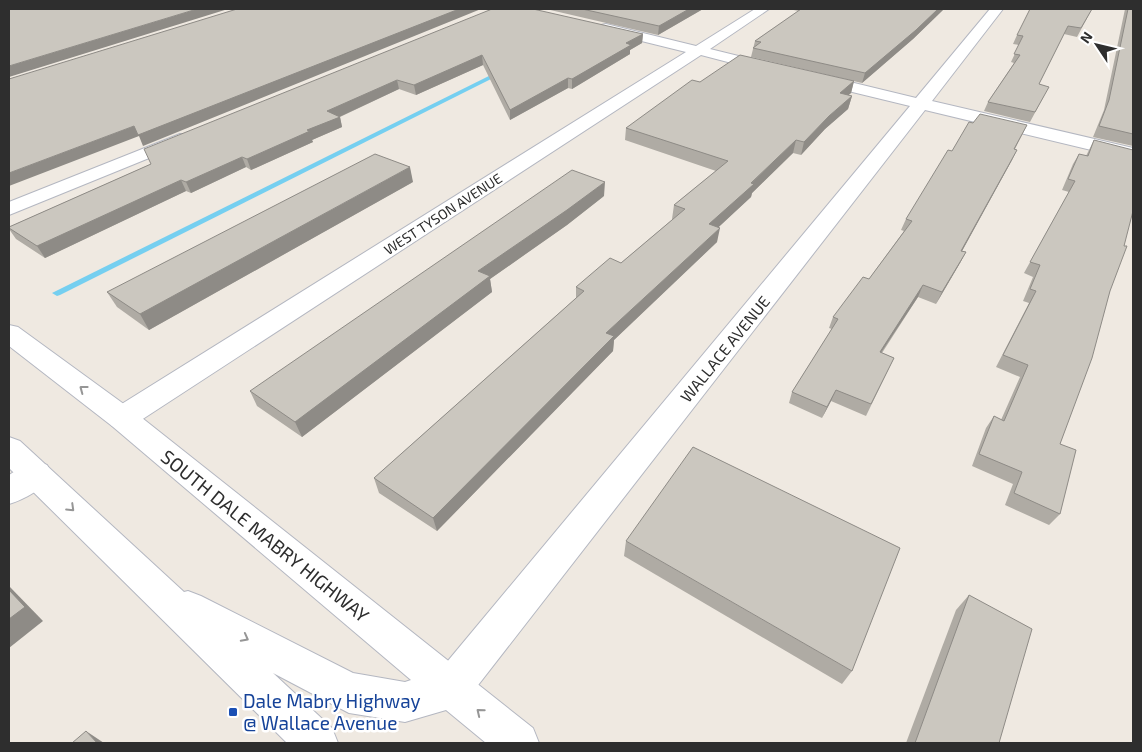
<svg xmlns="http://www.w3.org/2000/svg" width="1142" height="752" viewBox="0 0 1142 752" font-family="'Exo 2',sans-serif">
  <rect width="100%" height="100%" fill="#efe9e1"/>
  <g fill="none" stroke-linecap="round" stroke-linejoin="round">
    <!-- stream -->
    <path fill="#75cff0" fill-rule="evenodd" d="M503 69 506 71 505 72 60 295 57 296 52 293Z"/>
    <defs>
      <g id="minor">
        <path d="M755 9H769L710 49 775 65 778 68 775 71 770 73 701 55 132 426 122 429 112 426 107 418 112 410 686 52 601 31 599 28 601 25 606 24 696 46Z"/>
        <path d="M990 9H1003L932 101 1133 148V160L925 110 465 702 451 708 437 702 431 688 437 674 910 106 811 82 809 79 811 76 817 74 916 98Z"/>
        <path d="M180 134 186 135 189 139 186 143 9 215V202Z"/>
        <path d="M36 461 47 465 52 474C44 489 25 499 9 504V475L25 465Z"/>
      </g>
      <path id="secondary" d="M9 325 18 327 132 410 533 728 539 743H486L446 710 405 722 349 713 273 673 332 728 338 743H287L9 468V437L20 441 184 592 188 591 201 596 353 673 405 682 411 680 112 426 9 346Z"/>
    </defs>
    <!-- minor casing -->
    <use href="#minor" stroke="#b4b7c1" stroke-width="2"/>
    <!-- secondary casing -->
    <use href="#secondary" stroke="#b4b7c1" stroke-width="2"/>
    <!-- minor -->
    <use href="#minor" fill="#fff" fill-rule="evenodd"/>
    <!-- secondary -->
    <use href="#secondary" fill="#fff" fill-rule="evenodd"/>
  </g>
  <!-- wall -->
  <g fill="#afaba4">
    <path d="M492 9 643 34 642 43 630 50V54L572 89 568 88 510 120 483 65 416 95 399 89 340 117 342 127 312 140 313 142 251 170 246 167 191 193 186 191 45 258 16 239 9 229V227L151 164Z"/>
    <path d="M546 9H703L658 35Z"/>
    <path d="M788 9H944L913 39 862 83 751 57 755 41 799 11Z"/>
    <path d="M1092 9 1077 37 1064 34 1039 84 1044 96 1030 122 984 111 988 102 1014 63 1011 62 1019 45 1013 44 1017 35Z"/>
    <path d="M1125 9H1133V146L1093 137 1104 110Z"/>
    <path d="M854 81 851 93 848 95 852 96 848 109 825 129 801 155 793 153 752 193 751 197 718 227 717 242 614 340 613 351 437 531 379 493 374 478 576 298V287L621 263 673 219H672L674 205 716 171 625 140 626 128 700 82Z"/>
    <path d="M973 123 1027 125 1015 149 1012 160 962 251 966 252 960 263 936 304 918 297 882 353 894 358 866 416 831 401 822 418 789 403 792 392 832 329 829 328 833 317 869 279 904 231 901 230 906 219 952 151Z"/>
    <path d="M1094 140 1110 291 1060 444V514L1049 525 1005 505 1013 484 972 466 986 428 994 416 1001 420 1020 377 996 367 1029 303 1023 301 1033 277 1024 273 1069 192 1062 190 1073 164 1079 154 1086 156Z"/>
    <path d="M413 182 149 330 117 307 107 292Z"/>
    <path d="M604 196 567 225 490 279 492 292 302 437 257 406 250 391Z"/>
    <path d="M626 541 852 671 842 684 624 556Z"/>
    <path d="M969 595 999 743H906L956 610Z"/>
  </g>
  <!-- shaded-wall -->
  <g fill="#8e8b86">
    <path d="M197 9H228L9 77V66Z"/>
    <path d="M459 9H481L143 146 139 136 9 186V173L134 126Z"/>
    <path d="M689 9H703L658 35 659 26Z"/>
    <path d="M938 9H944L913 39 862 83 865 73Z"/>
    <path d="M643 34 642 43 630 50V54L572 89V79L626 43Z"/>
    <path d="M482 55 483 65 416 95 414 85Z"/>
    <path d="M568 78V88L510 120V110Z"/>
    <path d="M397 80 399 89 339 117H340L342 127 312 140 313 142 251 170 247 159 307 130 327 111Z"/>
    <path d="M854 81 851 93 837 105 840 93Z"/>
    <path d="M852 96 848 109 825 129 801 155 804 142 829 116Z"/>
    <path d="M796 140 793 153 752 193 751 197 707 238 709 224Z"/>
    <path d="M1017 150 1012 160 956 262 961 251Z"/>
    <path d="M242 157 246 167 191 193 186 182Z"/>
    <path d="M410 167 413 182 149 330 140 314Z"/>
    <path d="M181 180 186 191 45 258 37 246Z"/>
    <path d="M605 182 604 196 567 225 490 279 492 292 302 437 295 422 478 271Z"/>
    <path d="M720 228 717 242 614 340 613 351 437 531 433 518 606 333Z"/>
    <path d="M966 252 960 263 936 304 942 292Z"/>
    <path d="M923 285 918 297 874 363 880 352Z"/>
    <path d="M836 390 831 401 822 418 827 407Z"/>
    <path d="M9 586 43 621 9 648Z"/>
    <path d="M86 731 104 743H105H97Z"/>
  </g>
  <!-- building -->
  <g fill="#cbc7bf" stroke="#8e8b86">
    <path d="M9 9H197L9 66Z"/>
    <path d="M237 9H459L138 135 134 126 9 173V79Z"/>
    <path d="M492 9H533L643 34 626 43 631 45 572 79 568 78 510 110 482 55 414 85 397 80 327 111 340 117 307 130 310 131 247 159 242 157 186 182 181 180 37 246 9 228V227L151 164 144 149Z"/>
    <path d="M582 9H689L659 26Z"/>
    <path d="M801 9H938L916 30 865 73 753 48 761 42 755 41Z"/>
    <path d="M1030 9H1092L1081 28 1068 26 1039 84 1049 87 1035 112 988 102 1020 55 1014 54 1023 36 1017 35Z"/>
    <path d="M1128 9H1133V134L1099 126 1109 100Z"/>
    <path d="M740 55 854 81 840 93 852 96 829 116 804 142 796 140 751 183 754 184 709 224 720 228 606 333 614 336 433 518 374 478 584 291 576 287 610 258 621 263 685 209 674 205 728 161 626 128 692 80 700 82Z"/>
    <path d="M980 114 1027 125 1014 149 1017 150 961 251 966 252 942 292 923 285 880 352 894 358 871 404 836 390 827 407 792 392 838 319 833 317 863 277 869 279 912 221 906 219 948 150 952 151 969 122 973 123Z"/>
    <path d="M1094 140 1133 150V211L1124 246H1127L1110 291 1092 358 1060 444 1076 450 1060 514 1014 493 1022 472 979 454 994 416 1004 421 1028 365 1003 355 1036 291 1030 289 1040 265 1030 262 1075 181 1068 179 1079 154 1088 156Z"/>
    <path d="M375 154 410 167 140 314 107 292Z"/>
    <path d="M572 170 605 182 567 210 478 271 490 276 295 422 250 391Z"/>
    <path d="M693 447 900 548 852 671 626 541Z"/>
    <path d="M9 590 25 607 9 619Z"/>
    <path d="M969 595 1032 629 999 743H915Z"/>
    <path d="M86 731 97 743H72Z"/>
  </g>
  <!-- one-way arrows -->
  <defs><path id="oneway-chevron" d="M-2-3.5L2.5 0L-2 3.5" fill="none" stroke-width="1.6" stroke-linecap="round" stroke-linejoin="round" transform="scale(1.25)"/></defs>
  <g stroke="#969696">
    <use href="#oneway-chevron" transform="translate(83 389) rotate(-143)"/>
    <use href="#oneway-chevron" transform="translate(71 508) rotate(44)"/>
    <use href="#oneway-chevron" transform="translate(245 638) rotate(28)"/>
    <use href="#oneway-chevron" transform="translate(480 712) rotate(-141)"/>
  </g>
  <!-- markers -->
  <rect fill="#1a4fb4" stroke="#fff" stroke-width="2" x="228" y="707" width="10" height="10" rx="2.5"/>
  <g text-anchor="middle" stroke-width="5" stroke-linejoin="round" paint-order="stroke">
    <!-- far-street labels -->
    <g font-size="14" fill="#2e2e2e" stroke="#fff">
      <text transform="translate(443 214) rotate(-33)" y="5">WEST TYSON AVENUE</text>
    </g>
    <!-- street labels -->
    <g font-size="16" fill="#2e2e2e" stroke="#fff">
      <text transform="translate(725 349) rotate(-51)" y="6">WALLACE AVENUE</text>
    </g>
    <!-- near-street labels -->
    <g font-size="19" fill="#2e2e2e" stroke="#fff">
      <text transform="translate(265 536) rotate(39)" y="7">SOUTH DALE MABRY HIGHWAY</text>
    </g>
    <!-- near-transit labels -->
    <g font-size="19" fill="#164399" stroke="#fff" text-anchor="start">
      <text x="243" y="708">Dale Mabry Highway<tspan x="243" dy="22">@ Wallace Avenue</tspan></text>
    </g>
  </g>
  <!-- border -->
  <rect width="1142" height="752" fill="none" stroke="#2e2e2e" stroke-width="20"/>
  <!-- north arrow -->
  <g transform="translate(1097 45) rotate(305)" stroke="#ffffff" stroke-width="4" paint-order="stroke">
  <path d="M0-4L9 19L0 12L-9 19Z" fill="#2e2e2e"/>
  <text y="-8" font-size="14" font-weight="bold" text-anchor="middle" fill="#2e2e2e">N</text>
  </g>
</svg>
